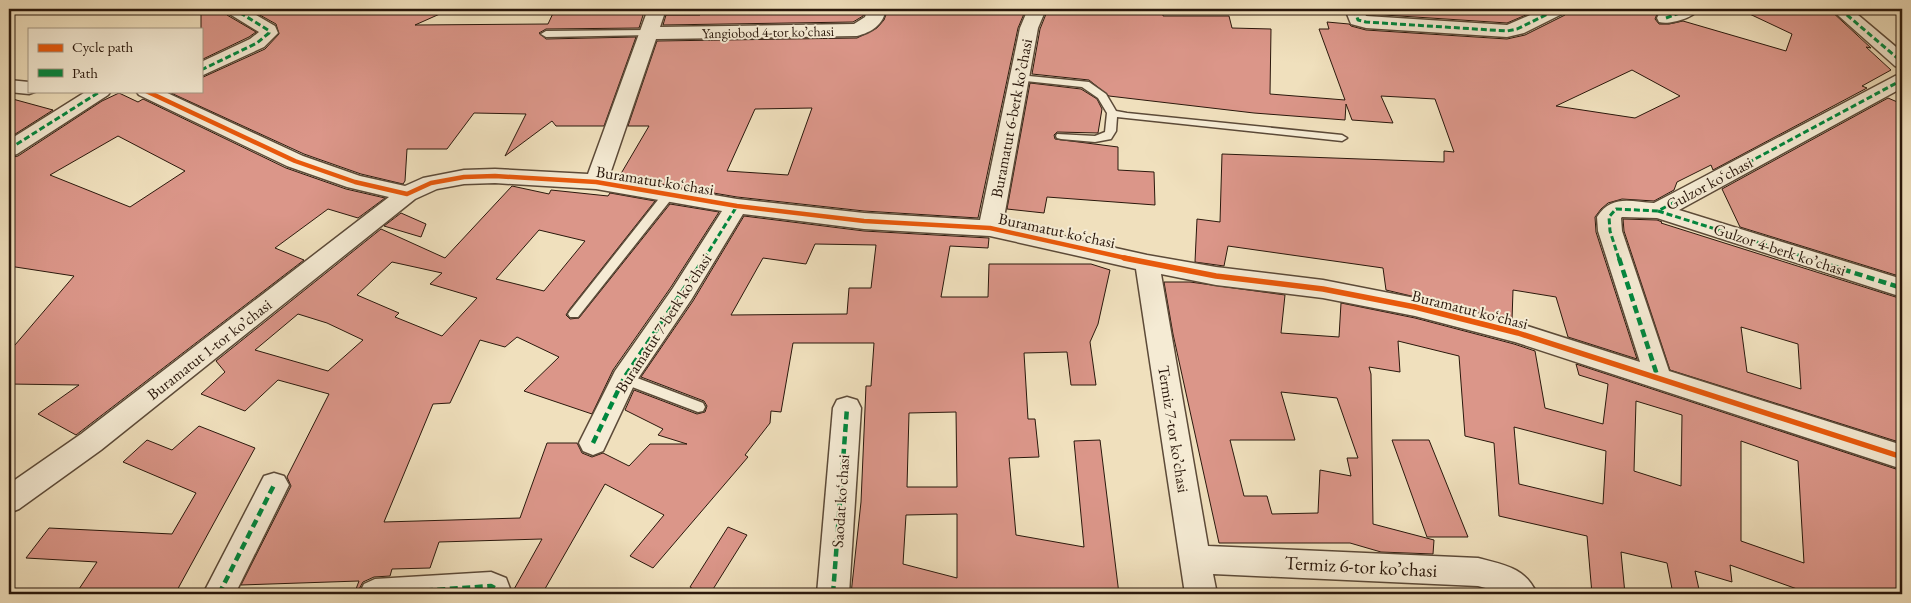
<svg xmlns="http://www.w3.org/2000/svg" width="1911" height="603" viewBox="0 0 1911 603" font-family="'EB Garamond',serif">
  <rect width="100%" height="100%" fill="#f0e0bd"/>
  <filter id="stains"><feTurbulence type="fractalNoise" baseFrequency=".004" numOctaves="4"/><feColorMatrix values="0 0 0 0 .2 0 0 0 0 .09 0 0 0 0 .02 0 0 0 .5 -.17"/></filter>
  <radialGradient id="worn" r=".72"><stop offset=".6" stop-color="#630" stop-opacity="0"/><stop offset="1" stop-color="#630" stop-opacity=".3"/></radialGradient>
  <!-- building -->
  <g fill="#db9689" stroke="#2a180c" fill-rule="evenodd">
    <path d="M201 9H223L227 15 256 32 249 37 201 60Z"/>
    <path d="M249 9H451L415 25 548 24 555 9H645L639 28 546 29 539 33 546 39 636 37 604 126H556L552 121 505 156 526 114 474 113 447 149H407L405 181 403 184 361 174 304 154 171 93 201 91V78L265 49 279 34 276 24Z"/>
    <path d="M701 9H768L767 13 812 12V9H866L863 16 853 22 663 25 666 15H700Z"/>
    <path d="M888 9H1026L1018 28 978 218 864 211 737 197 619 177 649 126H628L657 41 857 38 877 28 884 20ZM812 108 788 175 727 171 755 109Z"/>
    <path d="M1048 9H1163V16H1229L1232 28 1271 29 1270 94 1345 100 1319 29H1329L1327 22 1349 24 1351 26 1366 30 1507 39 1525 35 1565 15 1569 9H1640L1657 14 1655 19 1659 24H1669L1683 21 1786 51 1792 34 1739 9H1829L1871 48 1866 47 1891 70 1862 86 1867 88 1713 170 1711 165 1677 182 1674 190 1654 201 1622 199 1608 203 1601 209 1595 217 1596 232 1637 359 1568 337 1556 297 1513 290 1512 320 1386 290 1383 268 1228 246 1224 266 1195 262 1197 219 1220 222 1222 154 1444 162V151L1454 152 1435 99 1381 96 1393 123 1352 120 1346 104 1345 120 1254 113 1109 96 1089 80 1032 74 1040 29ZM1632 70 1680 96 1635 118 1556 106Z"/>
    <path d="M1374 9H1540L1507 23 1369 14Z"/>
    <path d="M1030 83 1081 89 1097 99 1102 109 1098 133 1057 132 1054 135 1055 139 1118 147V170L1154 172 1155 205 1047 197 1044 213 1007 209Z"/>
    <path d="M119 93 138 102 143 99 286 168 346 189 385 198 358 218 328 209 275 248 304 260 76 435 38 414 79 385 9 384V352L74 276 9 266V158L18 156 102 101ZM118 136 185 171 130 207 50 175Z"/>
    <path d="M9 98 53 110 9 138Z"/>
    <path d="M1888 98 1902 104V277L1740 227 1722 189Z"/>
    <path d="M512 186 549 194 551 190 608 196 610 193 655 201 569 310 566 315 570 319 579 318 670 204 719 212 671 287 613 370 592 414 524 391 559 357 517 337 505 347 480 340 450 403 433 404 384 522 520 518 547 443H577L582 453 592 457 603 453 629 466 650 444H687L658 435 663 429 625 410 634 390 697 414 705 412 707 406 704 401 641 377 693 301 744 216 864 231 989 238 988 248 950 246 941 297H988L989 264H1091L1110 270 1098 324 1090 342 1096 385H1071L1067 352 1024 353 1028 419H1035L1039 457 1009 458 1016 535 1084 547 1074 441 1100 440 1119 594H851L861 502 866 386H871L874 343H793L781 412 771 411 770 423 745 455 748 457 653 568 630 556 664 515 605 484 542 594H514L513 591 542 539 439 542 430 568 392 569 390 576 374 577 363 582 359 589H356L359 581 241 585 291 486 287 477 329 394 278 380 245 411 201 394 225 372 216 361 381 229 445 258ZM539 230 585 241 544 291 496 279ZM815 244 876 245 871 288H849L847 314 731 315 763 258 806 264ZM392 262 442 273 430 284 477 298 442 336 395 317 399 313 357 295ZM298 314 327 323 363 340 328 371 255 350ZM956 412 957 487H907L909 413ZM957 514V578L903 564 906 515Z"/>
    <path d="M401 213 426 224 421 237 384 226Z"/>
    <path d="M1623 219 1657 220 1662 222 1661 223 1902 299V443L1670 370 1624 231ZM1741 327 1798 344 1801 389 1747 372Z"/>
    <path d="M1164 282H1190L1285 295 1281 333 1339 337 1341 303 1415 318 1514 344 1535 351 1545 408 1603 424 1608 384 1579 375 1576 364 1902 471V594H1811L1730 565 1732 582 1695 571 1700 594H1673L1667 563 1621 552 1625 594H1592L1587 536 1499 516 1494 443 1465 436 1459 356 1398 341 1400 372 1369 367 1371 374 1373 524 1434 540 1433 554 1381 552 1350 543H1219L1173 334ZM1281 392 1337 398 1358 458H1347L1351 476 1320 470 1318 513 1272 514 1267 496H1244L1230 440H1295ZM1636 401 1682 415 1681 486 1634 471ZM1514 427 1606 451 1603 504 1519 484ZM1741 441 1798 461 1804 563 1741 541Z"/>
    <path d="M199 426 255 448 175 594 77 592 97 562 26 558 49 528 172 534 196 493 123 462 147 440 172 450Z"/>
    <path d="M1392 440H1429L1468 537H1427Z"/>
    <path d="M728 527 747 535 710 594H702L690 587Z"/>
  </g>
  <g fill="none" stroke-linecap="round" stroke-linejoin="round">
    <defs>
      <g id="service">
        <path d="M648 30 653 33 651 35 546 37 541 34 546 31Z"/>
        <path d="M1019 75 1089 82 1106 94 1116 111 1127 113 1342 135 1347 138 1342 141 1117 117 1116 131 1111 139 1095 142 1061 139 1057 138 1056 136 1057 134 1095 136 1105 132 1107 113 1098 98 1082 87 1015 80V76Z"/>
        <path d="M669 190 675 194 673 197 578 317H570L568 314 570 311 665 191Z"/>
        <path d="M624 373 703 403 705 407 703 411 698 412 619 382 617 378 619 374Z"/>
      </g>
      <g id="minor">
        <path d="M225 9H246L275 26 278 33 264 47 201 76V62L250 39 259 32 228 13Z"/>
        <path d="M648 9H666L660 27 854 24 865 17 868 9H886C883 25 872 32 857 36L656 39 609 177 737 199 864 213 980 220 1020 28 1028 9H1046L1038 28 1003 223 1147 255 1216 267 1323 280 1415 298 1518 323 1640 362 1598 231 1597 217C1612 194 1631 202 1654 203L1895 76 1902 74V88L1679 210 1902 279V297L1657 218 1622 217 1621 218 1622 231 1669 371 1902 445V469L1515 342 1415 316 1323 298 1216 285 1161 274 1208 546 1478 558C1504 565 1525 567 1537 594H1500L1497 591 1478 586 1213 574 1217 594H1185L1136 269 990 236 864 229 743 214 691 300 635 383 603 451 593 455 583 451 579 443 615 371 673 288 722 211 596 189 495 183 464 184 437 189 415 199 101 450 19 509 9 513V484L81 434 389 197 347 187 287 166 139 95 136 91H163L303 156 360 176 405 186 423 178 464 170 495 169 588 174Z"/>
        <path d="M1345 9H1363L1366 16 1507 25 1544 9H1567L1564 13 1524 33 1507 37 1366 28 1351 24Z"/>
        <path d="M1674 9H1699C1693 18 1670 25 1659 22L1657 18 1659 14Z"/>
        <path d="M1831 9H1851L1902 52V68L1895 66Z"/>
        <path d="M9 80 29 82V91H37L29 94 9 92Z"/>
        <path d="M87 91H111L108 95 17 154 9 156V140Z"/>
        <path d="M847 397 857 400 861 408 849 594H817L833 408 837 400Z"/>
        <path d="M274 473 284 476 289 485 235 594H203L264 476Z"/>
        <path d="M491 572 506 578 512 594H359L364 584 375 579Z"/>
      </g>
    </defs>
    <!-- service casing -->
    <use href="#service" stroke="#5c4a38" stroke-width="3"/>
    <!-- minor casing -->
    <use href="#minor" stroke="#5c4a38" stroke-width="3"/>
    <!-- service -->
    <use href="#service" fill="#f5ebd4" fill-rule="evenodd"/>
    <!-- minor -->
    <use href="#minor" fill="#f5ebd4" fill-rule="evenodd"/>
    <!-- quiet-far1 -->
    <g stroke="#00873e" stroke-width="3" stroke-dasharray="6 3" stroke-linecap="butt">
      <path d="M1354 9 1358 20 1366 22 1507 31 1517 29 1558 9"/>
      <path d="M1840 9 1902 62"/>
      <path d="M1666 18 1690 9"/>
      <path d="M201 70 257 43 269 33 268 30 234 9"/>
      <path d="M9 149 101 91"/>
      <path d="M1658 211 1811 259"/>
      <path d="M704 259 737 206"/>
      <path d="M1619 259 1610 231 1609 217 1616 209 1658 211 1902 80"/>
    </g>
    <!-- quiet -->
    <g stroke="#00873e" stroke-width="4.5" stroke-dasharray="8 4.5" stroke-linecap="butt">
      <path d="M1619 258 1658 378"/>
      <path d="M1807 258 1902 288"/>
      <path d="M593 443 624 378 705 258"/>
      <path d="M219 594 274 485"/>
      <path d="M375 594 491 586 495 588 496 594"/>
      <path d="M833 594 847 408"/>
    </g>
    <defs>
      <path id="cycleway-far1" d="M146 91 295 161 355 182 407 194 431 183 464 177 495 176 596 182 737 206 864 221 990 228 1130 259"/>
      <path id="cycleway" d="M1124 258 1216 276 1323 289 1415 307 1518 333 1902 457"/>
    </defs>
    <!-- cycleway-far1 casing -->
    <use href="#cycleway-far1" stroke="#f5ebd4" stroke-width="7"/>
    <!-- cycleway casing -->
    <use href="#cycleway" stroke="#f5ebd4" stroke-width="9"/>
    <!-- cycleway-far1 -->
    <use href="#cycleway-far1" stroke="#e8590c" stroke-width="4.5"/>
    <!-- cycleway -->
    <use href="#cycleway" stroke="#e8590c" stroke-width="5.5"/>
  </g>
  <g text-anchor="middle" stroke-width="4" stroke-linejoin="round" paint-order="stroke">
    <!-- far-street labels -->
    <g font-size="14" fill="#2a180c" stroke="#f5ebd4">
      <text transform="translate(768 32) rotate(-1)" y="5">Yangiobod 4-tor koʼchasi</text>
    </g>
    <!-- street labels -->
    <g font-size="16" fill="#2a180c" stroke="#f5ebd4">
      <text transform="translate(1011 118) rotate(-79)" y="6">Buramatut 6-berk koʼchasi</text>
      <text transform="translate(655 180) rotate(9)" y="6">Buramatut koʻchasi</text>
      <text transform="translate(1709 183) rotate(-28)" y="6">Gulzor koʻchasi</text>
      <text transform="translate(1057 230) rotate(12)" y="6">Buramatut koʻchasi</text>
      <text transform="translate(1780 249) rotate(18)" y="6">Gulzor 4-berk koʼchasi</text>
      <text transform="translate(1470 309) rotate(14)" y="6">Buramatut koʻchasi</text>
      <text transform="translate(663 323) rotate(-57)" y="6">Buramatut 7-berk koʼchasi</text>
      <text transform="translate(209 349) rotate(-38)" y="6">Buramatut 1-tor koʼchasi</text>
      <text transform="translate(1174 429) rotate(81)" y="6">Termiz 7-tor koʼchasi</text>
      <text transform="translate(840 501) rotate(-86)" y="6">Saodat koʻchasi</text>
    </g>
    <!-- near-street labels -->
    <g font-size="19" fill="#2a180c" stroke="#f5ebd4">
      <text transform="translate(1361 566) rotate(3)" y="7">Termiz 6-tor koʼchasi</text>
    </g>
  </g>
  <!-- margin -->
  <rect width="1911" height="603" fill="none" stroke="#f0e0bd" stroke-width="30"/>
  <rect x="10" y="10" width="1891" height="583" fill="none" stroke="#2a180c" stroke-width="2.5"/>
  <rect x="15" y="15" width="1881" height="573" fill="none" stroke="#2a180c"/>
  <!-- legend -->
  <rect x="28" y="28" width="175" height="65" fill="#f5ebd4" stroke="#a49784"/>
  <rect x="38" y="44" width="25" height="8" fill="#e8590c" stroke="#a49784"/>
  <text x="72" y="52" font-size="15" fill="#2a180c">Cycle path</text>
  <rect x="38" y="69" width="25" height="8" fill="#00873e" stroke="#a49784"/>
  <text x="72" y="78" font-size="15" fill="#2a180c">Path</text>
  <rect width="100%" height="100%" filter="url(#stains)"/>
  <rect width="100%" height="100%" fill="url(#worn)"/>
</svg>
